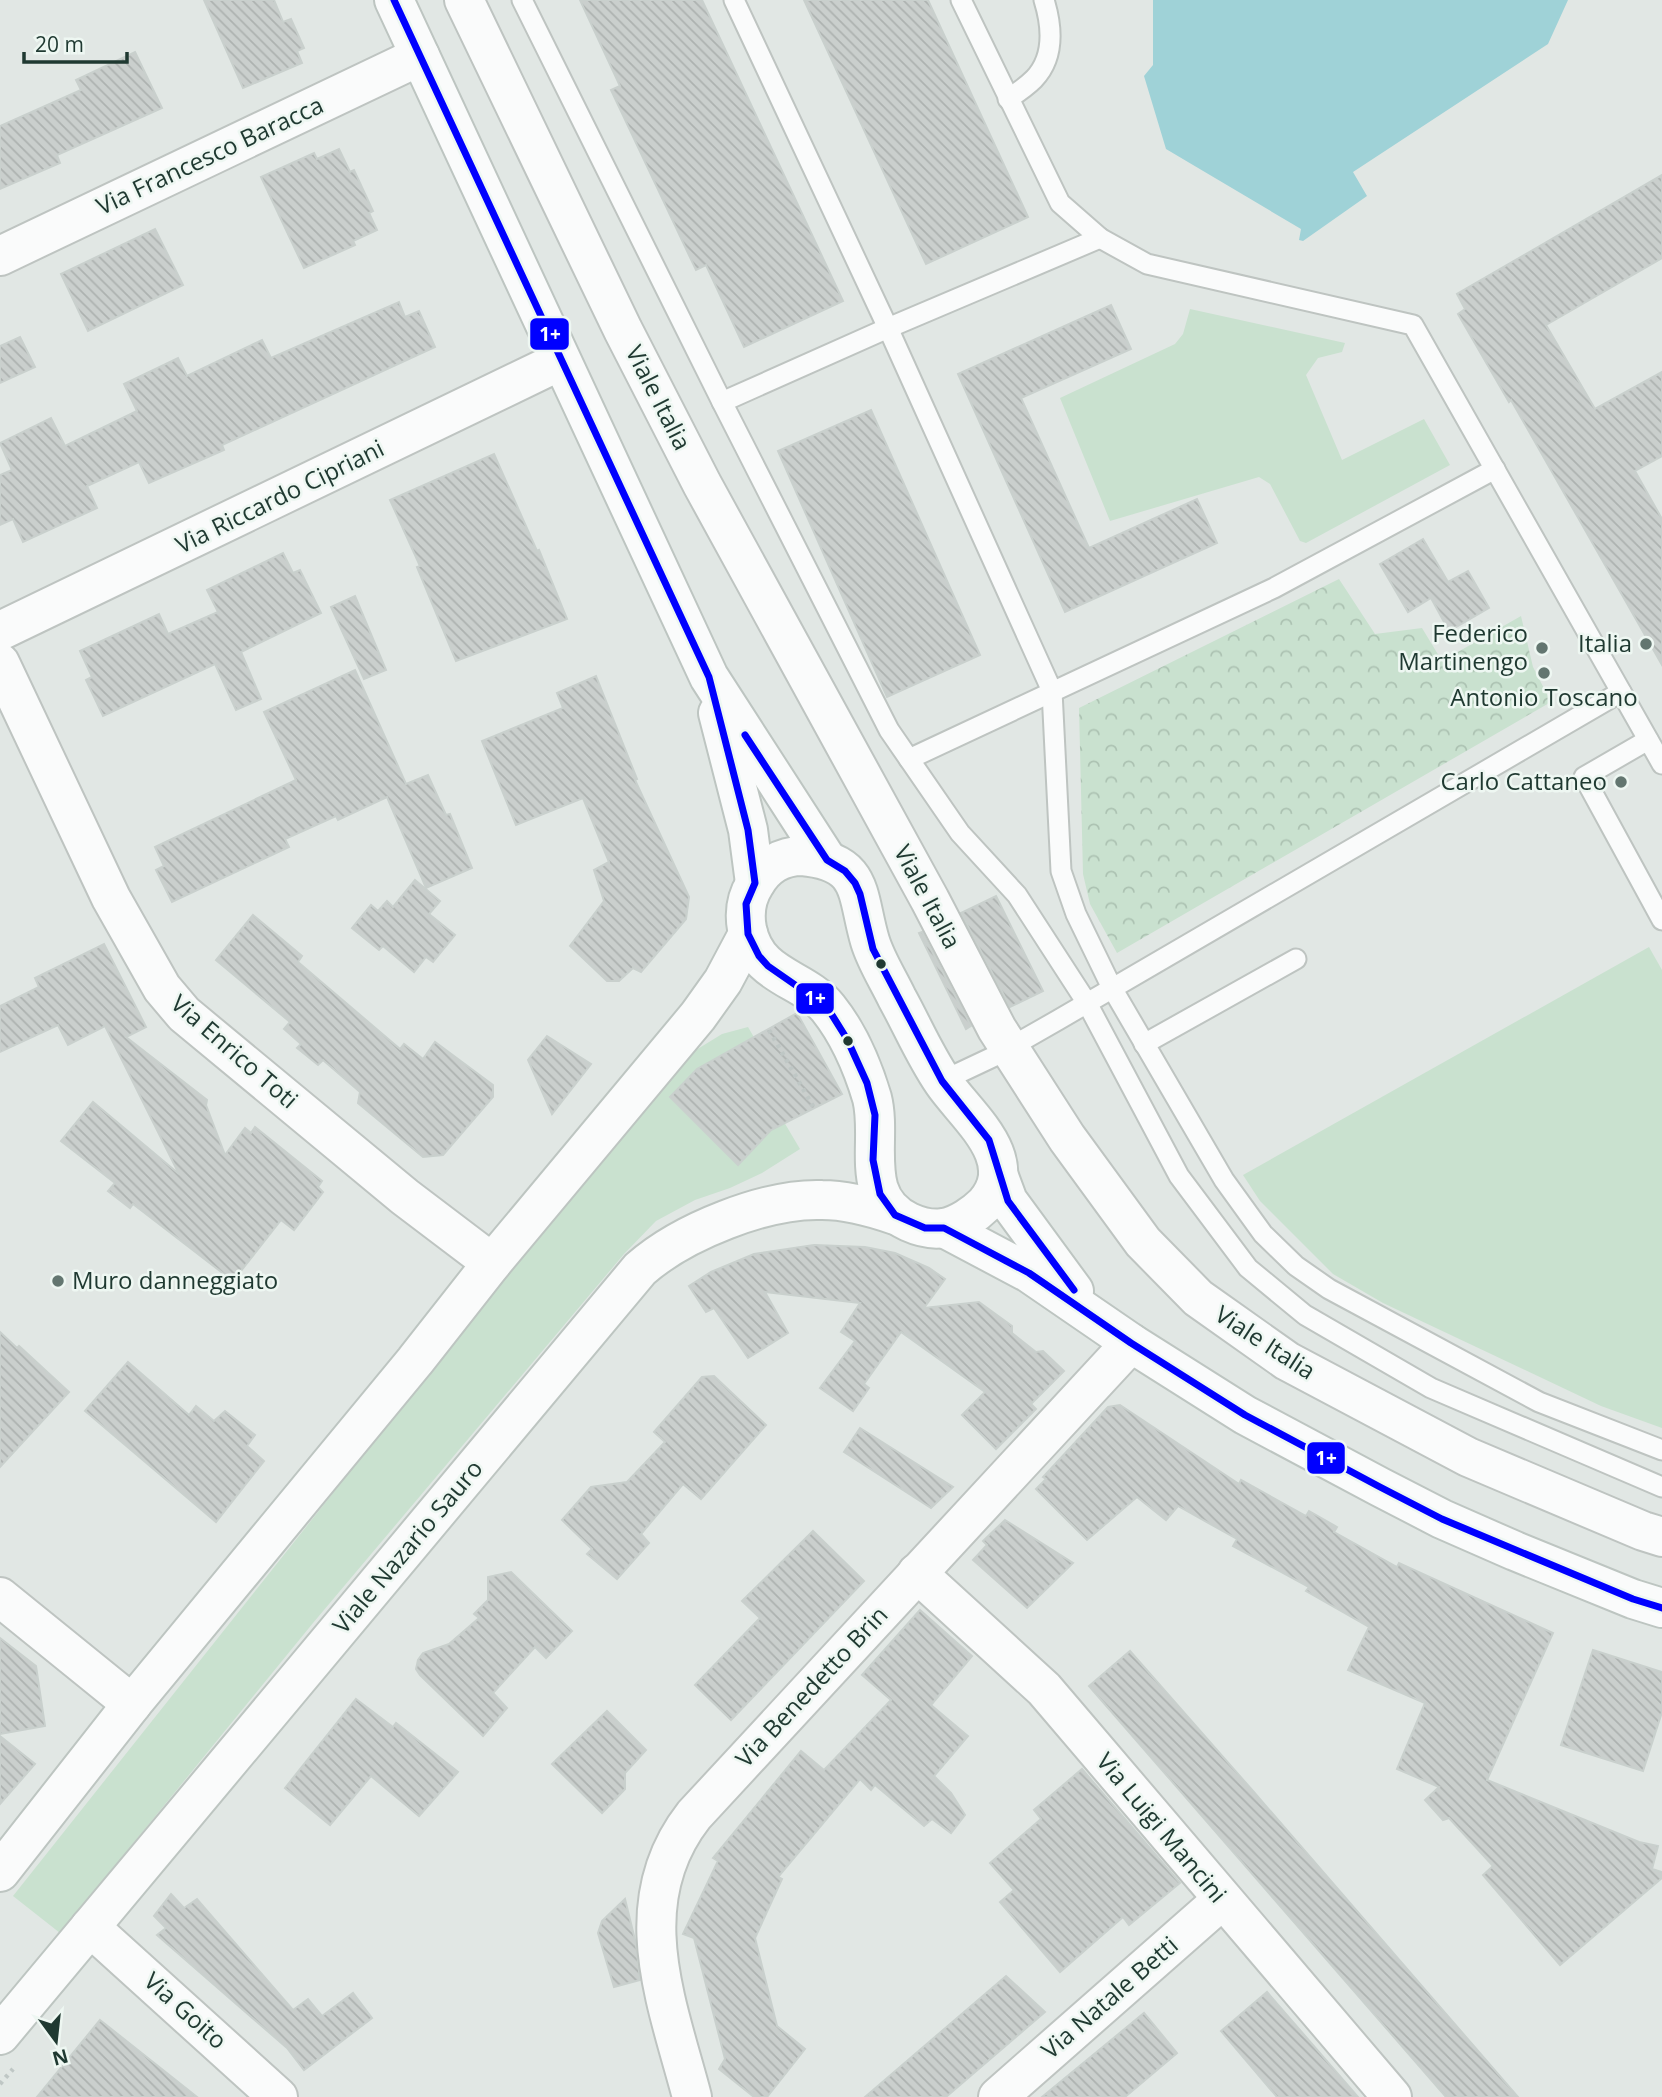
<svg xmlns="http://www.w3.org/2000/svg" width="1662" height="2097" viewBox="0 0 1662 2097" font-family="'Open Sans',sans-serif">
  <defs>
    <pattern id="park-crowns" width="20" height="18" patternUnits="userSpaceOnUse" patternTransform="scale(1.75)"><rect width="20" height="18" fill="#c9e1cf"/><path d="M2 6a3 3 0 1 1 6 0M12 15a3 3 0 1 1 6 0" fill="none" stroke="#acc2b2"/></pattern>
    <pattern id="building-back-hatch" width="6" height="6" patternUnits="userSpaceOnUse" patternTransform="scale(1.75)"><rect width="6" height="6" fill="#cacfcd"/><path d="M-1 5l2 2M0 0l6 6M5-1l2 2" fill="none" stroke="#adb2b0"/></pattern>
  </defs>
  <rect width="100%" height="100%" fill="#e1e7e4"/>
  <!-- green -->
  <g fill="#c9e1cf">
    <path d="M1190 309 1345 343 1342 352 1318 358 1306 375 1342 460 1424 419 1450 465 1306 543 1300 541 1270 484 1259 477 1110 521 1060 398 1175 344 1183 334Z"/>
    <path d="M1649 947 1662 970V1428L1601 1406 1383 1303 1333 1274 1260 1201 1243 1175Z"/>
    <path d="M748 1027 755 1039 697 1069 670 1097 771 1130 784 1122 800 1149 762 1173 730 1188 695 1200 656 1221 624 1254 313 1623 60 1933 13 1896 653 1090 696 1050 722 1034Z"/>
  </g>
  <!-- park -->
  <path fill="url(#park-crowns)" d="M1339 579 1375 634 1422 628 1442 661 1521 616 1533 667 1551 702 1117 953 1090 904 1083 874 1079 708Z"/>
  <!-- water -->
  <path fill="#9fd2d7" d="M1153 0H1568L1548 44 1353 172 1367 196 1303 241 1299 240 1301 229 1166 149 1144 76 1153 65Z"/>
  <!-- building -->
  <g fill="url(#building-back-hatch)" stroke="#c9d0cd" stroke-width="2">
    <path d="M204 0H274L283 22 291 19 304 48 297 51 302 63 243 88Z"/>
    <path d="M580 0H702L843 301 744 347 706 265 696 270 611 90 620 86Z"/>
    <path d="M804 0H928L1028 217 926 264Z"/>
    <path d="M135 52 162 108 57 155 60 163 0 189V126L81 90 76 80Z"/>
    <path d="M339 149 350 172 354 170 373 211 369 213 377 230 353 241 355 245 304 268 261 177 314 153 317 159Z"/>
    <path d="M1662 175V258L1546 325 1595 409 1662 372V456L1635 471 1662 519V665L1511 400 1509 402 1458 314 1465 309 1457 294Z"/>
    <path d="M155 229 183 285 88 331 61 274Z"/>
    <path d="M399 302 405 317 419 311 435 347 222 445 224 450 149 483 139 462 87 486 97 508 23 542 13 519 0 525V475L12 470 0 443 51 418 65 446 137 411 124 384 178 358 187 376 262 340 271 358Z"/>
    <path d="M1111 305 1131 349 1021 398 1089 548 1197 499 1217 543 1065 612 958 374Z"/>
    <path d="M20 337 35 367 0 383V346Z"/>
    <path d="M871 410 980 655 887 697 778 451Z"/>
    <path d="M494 454 537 551 539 550 567 619 456 661 417 567 420 566 390 500Z"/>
    <path d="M1423 539 1448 582 1468 571 1489 608 1449 631 1431 598 1408 612 1380 564Z"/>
    <path d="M283 553 293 573 300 570 321 613 241 652 261 699 236 710 215 664 103 716 86 680 92 677 80 651 159 614 168 634 218 612 207 590Z"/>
    <path d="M355 596 386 670 364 679 331 607Z"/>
    <path d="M355 670 406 784 428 775 446 815 450 814 472 868 426 888 387 797 338 820 336 816 285 839 289 847 172 902 156 870 164 866 155 847 296 780 264 712Z"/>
    <path d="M596 676 637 779 635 780 689 897 686 919 641 972 633 968 619 981H607L570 946 604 901 594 870 609 862 583 798 516 825 482 741 563 708 557 693Z"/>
    <path d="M415 880 440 901 429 914 455 935 433 962 426 957 414 972 383 946 379 950 352 928 371 905 378 911 387 901 393 907Z"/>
    <path d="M996 896 1043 991 1010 1007 961 913Z"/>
    <path d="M253 915 302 956 298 962 400 1049 404 1044 423 1059 435 1042 493 1085V1097L443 1155 423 1157 358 1103 360 1092 323 1060 318 1065 297 1048 301 1044 284 1029 290 1022 216 960Z"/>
    <path d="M922 932 971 1026 966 1029 919 933Z"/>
    <path d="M104 944 146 1027 126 1037 207 1100 206 1105 225 1155 245 1128 251 1133 255 1127 322 1181 318 1187 323 1192 294 1230 281 1220 233 1281 133 1204 130 1208 108 1191 115 1183 61 1141 93 1102 179 1174 105 1026 68 1045 58 1025 0 1052V1006L39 987 35 978Z"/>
    <path d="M797 1013 842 1094 771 1130 738 1165 670 1097 697 1069Z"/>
    <path d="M547 1036 591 1064 552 1114 528 1060Z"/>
    <path d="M814 1245 865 1247 895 1253 929 1268 945 1279 924 1308 979 1302 1012 1326V1333L1036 1352 1043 1351 1064 1371 1031 1404 1036 1409 996 1449 962 1415 985 1392 901 1332 864 1384 869 1388 853 1411 820 1388 855 1341 841 1332 860 1303 765 1292 788 1333 748 1358 714 1308 706 1312 689 1286 711 1272 754 1254Z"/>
    <path d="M0 1332 17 1348 19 1346 69 1392 0 1467Z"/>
    <path d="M128 1362 189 1415 196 1406 214 1421 225 1411 255 1435 247 1446 264 1461 216 1522 85 1411Z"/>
    <path d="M714 1376 766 1425 701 1499 683 1484 641 1534 649 1543 617 1579 587 1554 592 1549 562 1520 591 1487 627 1482 665 1442 654 1432 702 1377Z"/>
    <path d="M1120 1405 1239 1484 1241 1480 1306 1516 1309 1511 1337 1527 1334 1532 1397 1567 1399 1563 1553 1633 1487 1780 1639 1842 1658 1846 1652 1869 1662 1872V1878L1560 1965 1483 1875 1493 1866 1449 1818 1443 1820 1425 1800 1439 1787 1397 1769 1425 1703 1348 1670 1369 1627 1306 1591 1309 1587 1233 1546 1237 1539 1178 1506 1166 1520 1137 1497 1087 1540 1036 1489 1046 1479 1043 1477 1108 1407Z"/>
    <path d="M860 1428 953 1487 931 1508 844 1452Z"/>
    <path d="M1005 1520 1073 1563 1027 1608 973 1560 987 1545 983 1541Z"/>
    <path d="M813 1531 864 1581 731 1720 695 1685 760 1618 742 1601Z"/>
    <path d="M511 1572 572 1631 546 1658 535 1647 493 1693 507 1708 483 1736 420 1675 416 1669 418 1660 423 1653 449 1644 479 1618 474 1614 488 1600V1577Z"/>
    <path d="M920 1610 972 1656 931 1705 968 1736 934 1776 951 1793 965 1815 951 1833 932 1819 924 1826 875 1785 871 1790 860 1779 778 1877 782 1879 755 1938 777 2026 805 2049 767 2097H754L719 2069 725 2059 694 1938 683 1934 718 1861 713 1858 801 1751 824 1770 891 1700 862 1675Z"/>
    <path d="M0 1638 36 1666 45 1726 0 1734Z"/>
    <path d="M1593 1650 1662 1672V1712L1643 1771 1561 1745Z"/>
    <path d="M1130 1651 1253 1791 1518 2097H1446L1089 1686Z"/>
    <path d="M356 1699 393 1727 396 1723 458 1772 419 1816 371 1776 330 1825 285 1788Z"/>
    <path d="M607 1711 646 1750 625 1773V1789L602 1813 552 1764Z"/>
    <path d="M0 1736 35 1764 0 1804Z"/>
    <path d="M1082 1769 1180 1883 1129 1925 1123 1917 1060 1972 1000 1902 1014 1890 990 1863 1041 1819 1034 1810Z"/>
    <path d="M171 1894 184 1908 197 1899 293 2010 308 1999 322 2016 353 1993 372 2018 304 2070 287 2048 157 1935 166 1928 154 1916Z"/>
    <path d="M625 1899 636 1944 640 1980 614 1987 598 1933 602 1921Z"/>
    <path d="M1006 1976 1045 2012 946 2097H865Z"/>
    <path d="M1267 1992 1358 2097H1277L1221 2031Z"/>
    <path d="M1144 2013 1177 2053 1125 2097H1042Z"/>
    <path d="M100 2020 197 2097H37Z"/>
  </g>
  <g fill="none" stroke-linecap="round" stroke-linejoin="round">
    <defs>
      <g id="lane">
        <path d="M522 0 722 402 889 730 960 833 1017 895 1087 1003 1179 1176 1248 1268 1305 1315 1431 1388 1662 1487"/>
        <path d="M734 0 888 328 1052 691 1061 871 1076 914 1112 988 1224 1180 1263 1234 1296 1266 1329 1289 1539 1402 1662 1450"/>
        <path d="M961 0 1060 203 1100 238 1147 264 1413 325 1662 764"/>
        <path d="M1008 99C1017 93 1027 86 1034 79 1055 57 1052 26 1044 0"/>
        <path d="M722 402 888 328 1100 238"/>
        <path d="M1648 740 1584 777 1662 920"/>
        <path d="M909 759 1274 588 1495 469"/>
        <path d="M1144 1044 1296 959"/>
        <path d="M942 1081 995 1056 1058 1020 1621 692"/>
      </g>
      <g id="street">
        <path d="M464 0 623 330 702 484 930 900 997 1029 1067 1138 1143 1242 1198 1298 1287 1361 1468 1457 1643 1531 1662 1537"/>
        <path d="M0 256 420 56"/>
        <path d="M0 631 560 361"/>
        <path d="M0 663 111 898 162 988 184 1014 405 1197 492 1263"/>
        <path d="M917 1573 1044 1689 1392 2097"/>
        <path d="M0 1597 132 1704"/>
        <path d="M90 1927 278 2097"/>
        <path d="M692 2097C667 2002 625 1903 694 1815L1131 1343"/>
        <path d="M998 2097 1222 1900"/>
      </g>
      <g id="secondary">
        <path d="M394 0 709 677 827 860"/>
        <path d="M718 713 748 830 755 883"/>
        <path d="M802 856C865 862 856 894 870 941 876 961 888 979 897 998 912 1025 925 1056 943 1082 966 1116 1024 1159 985 1204 975 1214 959 1225 944 1228 932 1230 920 1227 909 1222 857 1198 883 1141 872 1098 863 1068 848 1033 828 1008 803 977 757 978 747 929 744 913 746 898 755 884 765 866 782 856 802 856Z"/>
        <path d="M998 1174 1008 1201 1074 1291"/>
        <path d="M944 1228 1029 1273 1131 1343 1245 1415 1380 1487 1442 1519 1515 1551 1633 1599 1662 1608"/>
        <path d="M0 1872 132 1704 415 1361 492 1263 698 1016 723 981 748 934"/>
        <path d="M0 2035 640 1269C682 1232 766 1198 822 1200 848 1200 872 1207 895 1215"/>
      </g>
    </defs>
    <!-- lane casing -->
    <use href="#lane" stroke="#bec4c1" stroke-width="23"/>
    <!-- street casing -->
    <use href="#street" stroke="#bec4c1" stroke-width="42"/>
    <!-- secondary casing -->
    <use href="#secondary" stroke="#bdc5c1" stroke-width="42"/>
    <!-- path -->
    <g stroke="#bfc7c5" stroke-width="4.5" stroke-dasharray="3.5 5" stroke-linecap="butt">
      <path d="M769 1030 814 1108"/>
      <path d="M0 2084 13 2069"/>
    </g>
    <!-- lane -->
    <use href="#lane" stroke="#fafbfb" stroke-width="19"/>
    <!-- street -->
    <use href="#street" stroke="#fafbfb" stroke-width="38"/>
    <!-- secondary -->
    <use href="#secondary" stroke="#fafbfb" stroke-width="38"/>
    <defs>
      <g id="bus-1">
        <path d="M394 0 709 677 748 830 755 883 746 904 748 934 759 956 768 966 827 1007 847 1039 867 1083 875 1115 873 1160 880 1194 895 1215 925 1228H944L1029 1273 1131 1343 1245 1415 1380 1487 1442 1519 1633 1599 1662 1608"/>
        <path d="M745 735 827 860 845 871 855 883 860 894 873 949 942 1081 989 1140 1008 1201 1074 1290"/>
      </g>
    </defs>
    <!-- bus-1 casing -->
    <use href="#bus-1" stroke="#eef7f2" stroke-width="12"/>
    <!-- bus-1 -->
    <use href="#bus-1" stroke="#00f" stroke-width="7"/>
  </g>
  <!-- markers -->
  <g fill="#637670" stroke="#eef7f2" stroke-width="2.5">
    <circle cx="1646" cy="644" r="7"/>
    <circle cx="1542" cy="648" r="7"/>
    <circle cx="1544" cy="673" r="7"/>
    <circle cx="1621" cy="782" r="7"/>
    <circle cx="58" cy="1281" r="7"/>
  </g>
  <g fill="#1f3931" stroke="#eef7f2" stroke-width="2.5">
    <circle cx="881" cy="964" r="6"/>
    <circle cx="848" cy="1041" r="6"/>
  </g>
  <g text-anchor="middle" stroke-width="5" stroke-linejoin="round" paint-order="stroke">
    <!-- street labels -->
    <g font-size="24" fill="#1f3931" stroke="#eef7f2">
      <text transform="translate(210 156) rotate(-25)" y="8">Via Francesco Baracca</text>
      <text transform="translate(658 398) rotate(63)" y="8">Viale Italia</text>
      <text transform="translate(280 497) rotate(-26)" y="8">Via Riccardo Cipriani</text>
      <text transform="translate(927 897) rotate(62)" y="8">Viale Italia</text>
      <text transform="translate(234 1052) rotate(41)" y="8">Via Enrico Toti</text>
      <text transform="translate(1265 1343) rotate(33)" y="8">Viale Italia</text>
      <text transform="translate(408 1547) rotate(-50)" y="8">Viale Nazario Sauro</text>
      <text transform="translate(812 1687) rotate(-47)" y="8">Via Benedetto Brin</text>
      <text transform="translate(1161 1828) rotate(50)" y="8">Via Luigi Mancini</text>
      <text transform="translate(1110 1998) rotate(-41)" y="8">Via Natale Betti</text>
      <text transform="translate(185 2011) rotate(42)" y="8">Via Goito</text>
    </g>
    <!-- poi labels -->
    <g font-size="24" fill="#1f3931" stroke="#eef7f2" text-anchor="end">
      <text x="1528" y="642">Federico<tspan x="1528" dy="28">Martinengo</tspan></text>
      <text x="1632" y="652">Italia</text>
      <text x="1544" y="706" text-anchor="middle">Antonio Toscano</text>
      <text x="1607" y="790">Carlo Cattaneo</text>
      <text x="72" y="1289" text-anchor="start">Muro danneggiato</text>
    </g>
  </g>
  <g stroke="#eef7f2" stroke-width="2.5">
    <rect x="529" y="317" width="41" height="34" rx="7" fill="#00f"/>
    <rect x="795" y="982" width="40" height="33" rx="7" fill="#00f"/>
    <rect x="1306" y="1441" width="40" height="34" rx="7" fill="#00f"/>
  </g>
  <g font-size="19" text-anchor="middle" font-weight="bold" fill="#fff">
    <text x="550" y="341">1+</text>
    <text x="815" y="1005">1+</text>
    <text x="1326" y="1465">1+</text>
  </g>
  <!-- north arrow -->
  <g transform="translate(56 2041) rotate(165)" stroke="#eef7f2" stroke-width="5" paint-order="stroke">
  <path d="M0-5L12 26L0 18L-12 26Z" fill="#1f3931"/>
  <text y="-10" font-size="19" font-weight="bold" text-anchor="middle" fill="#1f3931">N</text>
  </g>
  <!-- scale -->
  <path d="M24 52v10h103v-10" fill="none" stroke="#1f3931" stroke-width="3.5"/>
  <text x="35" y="52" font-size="21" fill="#1f3931" stroke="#eef7f2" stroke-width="5" paint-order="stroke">20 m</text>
</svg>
